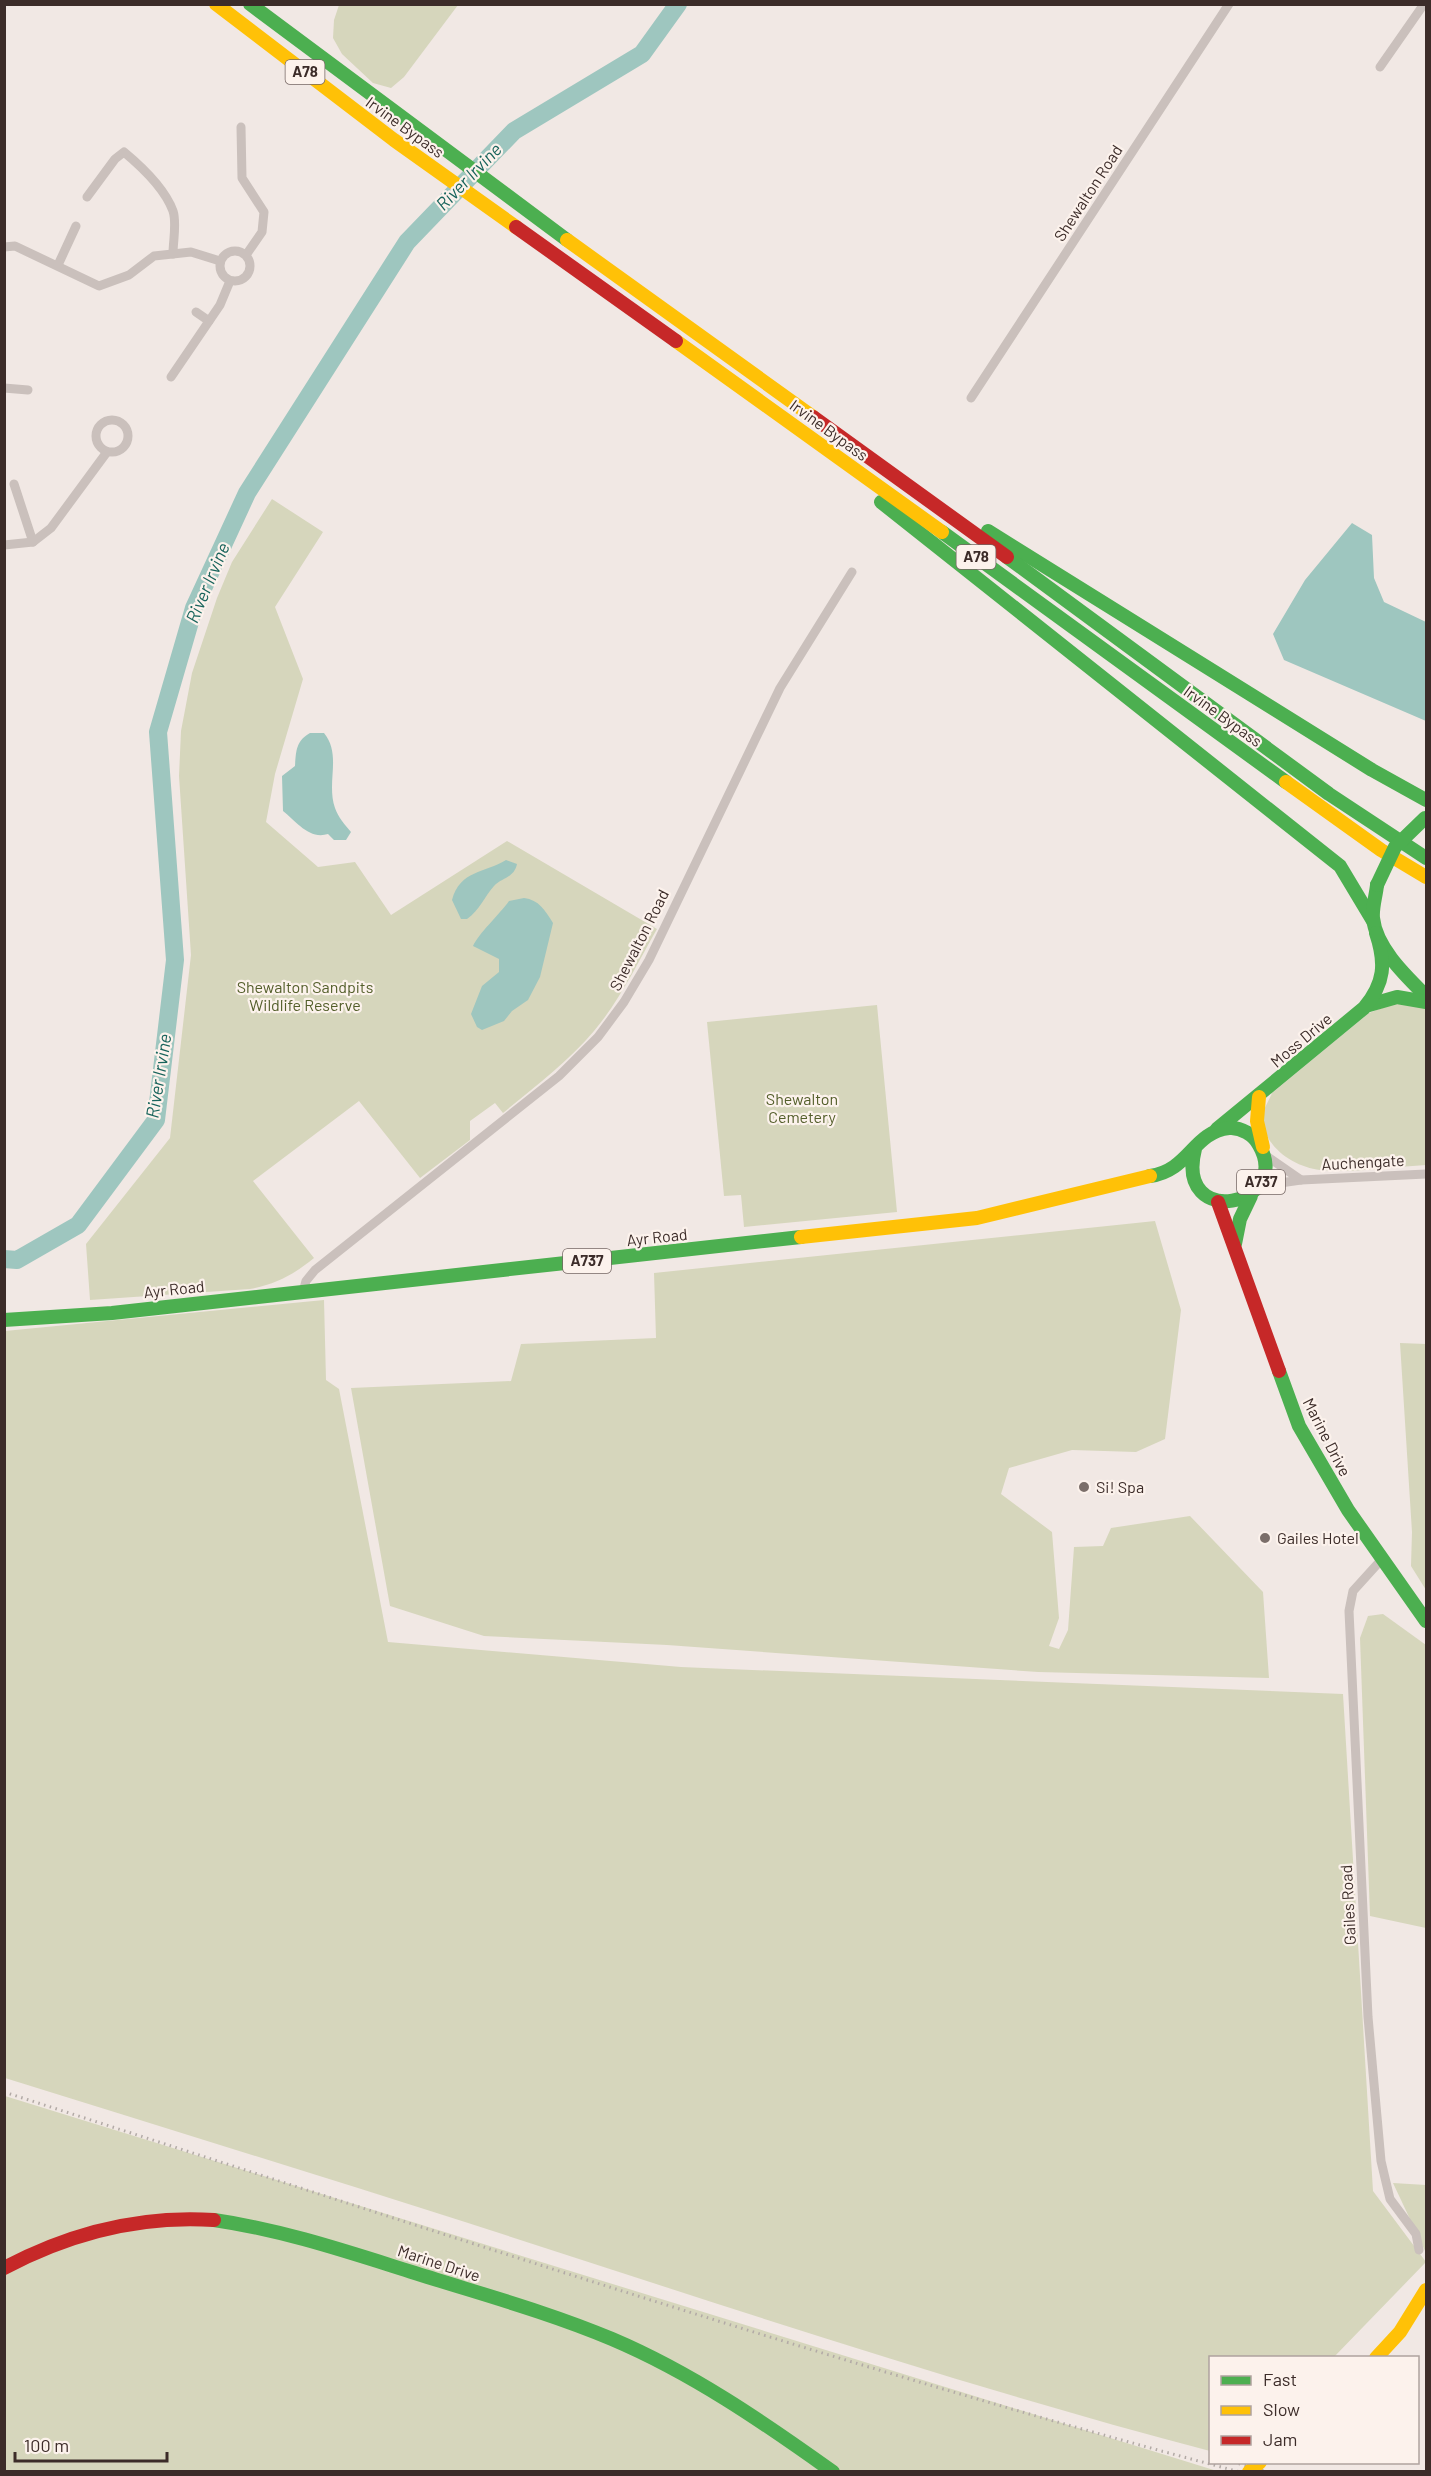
<svg xmlns="http://www.w3.org/2000/svg" width="1431" height="2476" viewBox="0 0 1431 2476" font-family="Barlow,sans-serif">
  <rect width="100%" height="100%" fill="#f1e8e4"/>
  <!-- green -->
  <g fill="#d6d6bc">
    <path d="M339 5V4L458 5 404 77 391 88 373 83 342 54 333 38 334 20Z"/>
    <path d="M272 499 323 532 275 607 303 679 275 774 266 822 318 867 355 862 391 915 507 841 657 929C637 964 620 1000 594 1031 568 1062 534 1087 503 1113L495 1103 470 1121V1140L420 1178 359 1101 253 1181 314 1258C293 1275 276 1284 250 1289L90 1300 86 1244 170 1138 191 955 179 776 181 731 192 673 217 598 232 562Z"/>
    <path d="M1412 1003 1426 1008V1165C1394 1167 1351 1173 1320 1170 1292 1167 1257 1143 1264 1110 1266 1105 1270 1098 1272 1093L1369 1013 1392 1004Z"/>
    <path d="M877 1005 897 1212 744 1227 741 1195 724 1196 707 1022Z"/>
    <path d="M1155 1221 1181 1310 1165 1439 1136 1452 1072 1450 1009 1468 1001 1494 1052 1532 1059 1618 1049 1646 1059 1649 1068 1630 1074 1547 1103 1546 1111 1528 1190 1516 1263 1592 1269 1678 1038 1672 667 1645 484 1636 390 1606 351 1388 511 1381 521 1344 656 1338 654 1273Z"/>
    <path d="M324 1300 326 1380 339 1389 388 1642 681 1667 1343 1694 1373 2191 1426 2262 1334 2357 1210 2358V2451C959 2385 713 2302 465 2222 312 2173 158 2126 5 2078V1331Z"/>
    <path d="M1400 1343 1426 1344V1590L1411 1566 1412 1532Z"/>
    <path d="M1383 1614 1426 1645V1928L1370 1916 1360 1638 1368 1616Z"/>
    <path d="M5 2096 1217 2471 5 2472Z"/>
    <path d="M1393 2183 1426 2185V2255V2253Z"/>
  </g>
  <!-- water -->
  <g fill="#9ec6bf">
    <path d="M1352 523 1372 535 1374 578 1384 602 1426 622V721L1284 660 1273 634 1305 580Z"/>
    <path d="M310 733H324C342 755 326 782 335 808 338 817 345 825 351 832L346 840H334L328 834C309 840 296 821 283 811L282 776 295 766C296 751 296 741 310 733Z"/>
    <path d="M506 860 517 864C514 878 503 877 494 886 484 897 480 910 467 919H461L452 900C460 870 485 873 506 860Z"/>
    <path d="M524 898C539 900 545 910 553 923L540 977 528 1000 512 1011 504 1021 482 1030 477 1027 471 1014 482 986 499 972V959L473 946C479 933 499 915 509 901Z"/>
  </g>
  <g fill="none" stroke-linecap="round" stroke-linejoin="round">
    <!-- river -->
    <path stroke="#9ec6bf" stroke-width="18" d="M4 1259 17 1260 78 1225 156 1120 175 960 158 732 194 608 247 493 407 242 514 131 642 54 678 4"/>
    <!-- street -->
    <g stroke="#cac0bc" stroke-width="9">
      <path d="M1380 67 1424 4"/>
      <path d="M241 127 242 178 264 212 262 232 246 255"/>
      <path d="M87 197 115 159 124 152C142 167 165 189 173 211 177 223 173 241 173 254"/>
      <path d="M4 247 15 246 99 286 129 275 154 256 191 252 220 261"/>
      <circle cx="235" cy="266" r="15"/>
      <path d="M58 265 76 226"/>
      <path d="M196 312 209 321"/>
      <path d="M171 377 220 305 230 281"/>
      <path d="M4 388 28 390"/>
      <path d="M971 398 1229 4"/>
      <circle cx="112" cy="436" r="16"/>
      <path d="M14 484 33 542"/>
      <path d="M4 545 33 542 51 528 107 452"/>
      <path d="M1265 1155 1301 1180"/>
      <path d="M1255 1192 1280 1183 1301 1180 1426 1174"/>
      <path d="M303 1292 306 1281 315 1270 559 1076 598 1037 624 1002 649 960 780 688 852 572"/>
      <path d="M1382 1559 1353 1591 1349 1611 1368 2017 1381 2161 1390 2199 1416 2234 1419 2250"/>
    </g>
    <!-- fast -->
    <g stroke="#4caf50" stroke-width="14">
      <path d="M250 4 567 240"/>
      <path d="M881 502 1340 866 1373 921"/>
      <path d="M988 531 1372 770 1426 800"/>
      <path d="M942 532 1286 782"/>
      <path d="M1007 557 1329 794 1426 858"/>
      <path d="M1377 885C1376 896 1372 907 1373 918 1376 948 1406 976 1426 996"/>
      <path d="M1369 1005 1397 997 1426 1002"/>
      <path d="M1217 1129 1364 1008C1385 983 1386 963 1376 933"/>
      <path d="M1150 1176C1189 1171 1193 1132 1229 1128 1241 1127 1254 1135 1259 1145 1294 1206 1174 1231 1195 1149"/>
      <path d="M1235 1244 1240 1219 1251 1196"/>
      <path d="M4 1320 112 1313 801 1237"/>
      <path d="M1279 1371 1299 1426 1348 1510 1426 1621"/>
      <path d="M214 2220C283 2230 348 2252 415 2273 481 2294 548 2312 612 2339 692 2373 763 2422 833 2472"/>
    </g>
    <!-- slow -->
    <g stroke="#ffc107" stroke-width="14">
      <path d="M216 4 394 140 516 227"/>
      <path d="M567 240 813 417"/>
      <path d="M676 341 942 532"/>
      <path d="M1286 782 1381 850 1426 877"/>
      <path d="M1259 1097 1257 1121 1263 1147"/>
      <path d="M801 1237 977 1218 1150 1176"/>
      <path d="M1376 2358 1400 2332 1426 2290"/>
    </g>
    <!-- jam -->
    <g stroke="#c62828" stroke-width="14">
      <path d="M516 227 676 341"/>
      <path d="M813 417 1007 557"/>
      <path d="M1218 1202 1279 1371"/>
      <path d="M4 2268C70 2233 138 2215 214 2220"/>
    </g>
    <!-- rail -->
    <g stroke="#b2aaa6" stroke-width="3" stroke-dasharray="1.5 4.5" stroke-linecap="butt">
      <path d="M4 2092C415 2224 823 2362 1240 2472"/>
      <path d="M1233 2462 1268 2472"/>
    </g>
    <!-- fast-bridge -->
    <path stroke="#4caf50" stroke-width="14" d="M1377 885 1395 847 1425 818"/>
    <!-- slow-bridge -->
    <path stroke="#ffc107" stroke-width="14" d="M1249 2472 1260 2462"/>
  </g>
  <!-- markers -->
  <g fill="#7b6e6a" stroke="#fcf2ec" stroke-width="2">
    <circle cx="1084" cy="1487" r="6"/>
    <circle cx="1265" cy="1538" r="6"/>
  </g>
  <g text-anchor="middle" stroke-width="4.5" stroke-linejoin="round" paint-order="stroke">
    <!-- shield labels -->
    <g fill="#fcf2ec" stroke="#766764" stroke-width="1.5">
      <rect x="285.5" y="60" width="39" height="24" rx="4.5"/>
      <rect x="956.5" y="545" width="39" height="24" rx="4.5"/>
      <rect x="1237" y="1170" width="48" height="24" rx="4.5"/>
      <rect x="563" y="1249" width="48" height="24" rx="4.5"/>
    </g>
    <g font-size="15" font-weight="bold" fill="#3c2c29">
      <text x="305" y="77">A78</text>
      <text x="976" y="562">A78</text>
      <text x="1261" y="1187">A737</text>
      <text x="587" y="1266">A737</text>
    </g>
    <!-- street labels -->
    <g font-size="16" fill="#3c2c29" stroke="#fcf2ec">
      <text transform="translate(405 127) rotate(36)" y="6">Irvine Bypass</text>
      <text transform="translate(1088 193) rotate(-57)" y="6">Shewalton Road</text>
      <text transform="translate(829 430) rotate(36)" y="6">Irvine Bypass</text>
      <text transform="translate(1223 716) rotate(36)" y="6">Irvine Bypass</text>
      <text transform="translate(639 940) rotate(-63)" y="6">Shewalton Road</text>
      <text transform="translate(1301 1040) rotate(-40)" y="6">Moss Drive</text>
      <text transform="translate(1363 1162) rotate(-3)" y="6">Auchengate</text>
      <text transform="translate(657 1237) rotate(-6)" y="6">Ayr Road</text>
      <text transform="translate(174 1289) rotate(-6)" y="6">Ayr Road</text>
      <text transform="translate(1327 1437) rotate(63)" y="6">Marine Drive</text>
      <text transform="translate(1348 1905) rotate(-93)" y="6">Gailes Road</text>
      <text transform="translate(439 2263) rotate(18)" y="6">Marine Drive</text>
    </g>
    <!-- park labels -->
    <g font-size="16" fill="#535e2a" stroke="#fcf2ec">
      <text x="305" y="993">Shewalton Sandpits<tspan x="305" dy="18">Wildlife Reserve</tspan></text>
      <text x="802" y="1105">Shewalton<tspan x="802" dy="18">Cemetery</tspan></text>
    </g>
    <!-- poi labels -->
    <g font-size="16" fill="#3c2c29" stroke="#fcf2ec" text-anchor="start">
      <text x="1096" y="1493">Si! Spa</text>
      <text x="1277" y="1544">Gailes Hotel</text>
    </g>
    <!-- water labels -->
    <g font-size="18" font-style="italic" fill="#19645c" stroke="#fcf2ec">
      <text transform="translate(469 177) rotate(-46)" y="6">River Irvine</text>
      <text transform="translate(208 583) rotate(-67)" y="6">River Irvine</text>
      <text transform="translate(159 1076) rotate(-81)" y="6">River Irvine</text>
    </g>
  </g>
  <!-- border -->
  <rect width="1431" height="2476" fill="none" stroke="#3c2c29" stroke-width="12"/>
  <!-- legend -->
  <rect x="1209" y="2356" width="210" height="108" fill="#fcf2ec" stroke="#afa39e" stroke-width="1.5"/>
  <rect x="1221" y="2376" width="30" height="9" fill="#4caf50" stroke="#afa39e" stroke-width="1.5"/>
  <text x="1263" y="2386" font-size="18" fill="#3c2c29">Fast</text>
  <rect x="1221" y="2406" width="30" height="9" fill="#ffc107" stroke="#afa39e" stroke-width="1.5"/>
  <text x="1263" y="2416" font-size="18" fill="#3c2c29">Slow</text>
  <rect x="1221" y="2436" width="30" height="9" fill="#c62828" stroke="#afa39e" stroke-width="1.5"/>
  <text x="1263" y="2446" font-size="18" fill="#3c2c29">Jam</text>
  <!-- scale -->
  <path d="M15 2452v9h152v-9" fill="none" stroke="#3c2c29" stroke-width="3"/>
  <text x="24" y="2452" font-size="18" fill="#3c2c29" stroke="#fcf2ec" stroke-width="4.5" paint-order="stroke">100 m</text>
</svg>
